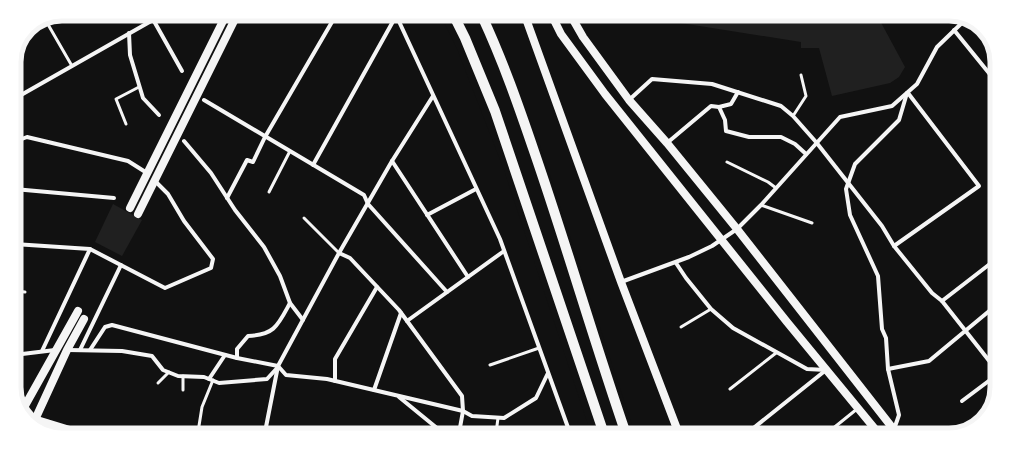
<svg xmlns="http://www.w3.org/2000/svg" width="1011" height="449" viewBox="0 0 1011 449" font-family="Signika,sans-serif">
  <rect width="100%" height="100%" fill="#111"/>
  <!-- green -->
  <g fill="#202020">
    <path d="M669 16 878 17 905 67 899 77 890 83 832 96 819 48H801V42L662 20Z"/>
    <path d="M113 204 142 220 122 256 95 242Z"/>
  </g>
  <!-- pier -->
  <path fill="#111" d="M441 16H487L539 142 635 434H591L504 170 457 49Z"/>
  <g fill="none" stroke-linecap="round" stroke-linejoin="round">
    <!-- service -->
    <g stroke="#f5f5f5" stroke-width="3">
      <path d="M46 21 72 66"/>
      <path d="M793 116 806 96 801 75"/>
      <path d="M126 124 116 99 139 87"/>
      <path d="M727 162 768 182 776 188"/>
      <path d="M269 192 290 151"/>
      <path d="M761 205 812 223"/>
      <path d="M304 218 339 253"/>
      <path d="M14 291 25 292"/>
      <path d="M681 327 711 309"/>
      <path d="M490 365 539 348"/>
      <path d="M158 383 169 372"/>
      <path d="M730 389 776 353"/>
      <path d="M183 390V376"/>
      <path d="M198 432 202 407 213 380"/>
      <path d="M496 433 498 418"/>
      <path d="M826 434 857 409"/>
    </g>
    <!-- minor -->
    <g stroke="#f5f5f5" stroke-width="4">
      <path d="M150 14 182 71"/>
      <path d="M396 15 500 239 570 433"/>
      <path d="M954 30 997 83"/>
      <path d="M129 33 130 55 143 98 159 115"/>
      <path d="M14 99 153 20"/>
      <path d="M204 100 364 195 368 204 447 292"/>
      <path d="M629 100 652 79 712 84 781 106 793 116 816 142 882 226 894 246 932 293 942 301 994 367"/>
      <path d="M719 107 725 120 726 131 749 137H781L795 144 806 154"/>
      <path d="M184 141 211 173 235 210 264 247 280 276 290 303 303 320"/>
      <path d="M14 142 27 137 128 161 147 173"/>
      <path d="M667 143 711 106 719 107 731 104 738 92"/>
      <path d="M392 161 468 277"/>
      <path d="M313 165 396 16"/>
      <path d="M14 189 114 198"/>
      <path d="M227 198 247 160 253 162 265 137 336 15"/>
      <path d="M427 215 476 189"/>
      <path d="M14 244 90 249 165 288 211 268 213 259 184 221 168 194 155 181"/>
      <path d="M894 246 979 186 908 93"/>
      <path d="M339 253 350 258 399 310 462 396 463 411 459 433"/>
      <path d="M676 263 686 278 711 309 733 328 807 369 826 370"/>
      <path d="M621 282 689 257 712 246 737 229 761 205 840 117 892 106 917 84 937 47 967 18"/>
      <path d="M942 301 995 260"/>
      <path d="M407 321 504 251"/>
      <path d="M68 350 122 351 152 356 163 370 178 376 204 377 219 383 267 379 278 367"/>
      <path d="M80 350 121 265"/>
      <path d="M90 350 105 327 112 325 237 358 278 366"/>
      <path d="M42 351 90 249"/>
      <path d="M14 355 55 350"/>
      <path d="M237 358V349L248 336C275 335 278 325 290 303"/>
      <path d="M278 366 286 375 327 379 463 411 472 416 504 418 536 398 548 373"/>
      <path d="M888 369 929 361 994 307"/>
      <path d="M209 379 225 355"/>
      <path d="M335 381V359L377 287"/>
      <path d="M374 390 401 313"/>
      <path d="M399 397 443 433"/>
      <path d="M962 401 994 377"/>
      <path d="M265 432 278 366 339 253 392 161 433 96"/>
      <path d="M746 434 826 370"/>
      <path d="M892 435 899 415 888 369 886 338 882 329 878 276 850 215 846 189 855 164 899 120 907 93"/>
    </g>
    <!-- secondary -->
    <g stroke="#f5f5f5" stroke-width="8">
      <path d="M525 16 621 282 679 434"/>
      <path d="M552 16 561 34 605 94 787 322 880 435"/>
      <path d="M571 16 583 37 629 100 667 143 737 229 898 435"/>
      <path d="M130 208 226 15"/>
      <path d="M138 214 237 15"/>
      <path d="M22 411 78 311"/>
      <path d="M24 416 73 431"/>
      <path d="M33 424 67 350 84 319"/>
    </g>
    <!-- trunk -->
    <g stroke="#f5f5f5" stroke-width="10">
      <path d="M454 16 465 38 495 111 604 434"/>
      <path d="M482 16C503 61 519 107 535 154 567 247 594 341 626 434"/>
    </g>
  </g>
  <!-- crop -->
  <path d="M0 0H1011V449H0ZM62 21H949A41 41 0 0 1 990 62V387A41 41 0 0 1 949 428H62A41 41 0 0 1 21 387V62A41 41 0 0 1 62 21Z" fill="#fff" fill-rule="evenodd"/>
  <path fill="none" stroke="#f5f5f5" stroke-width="5" d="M62 21H949A41 41 0 0 1 990 62V387A41 41 0 0 1 949 428H62A41 41 0 0 1 21 387V62A41 41 0 0 1 62 21Z"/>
</svg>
